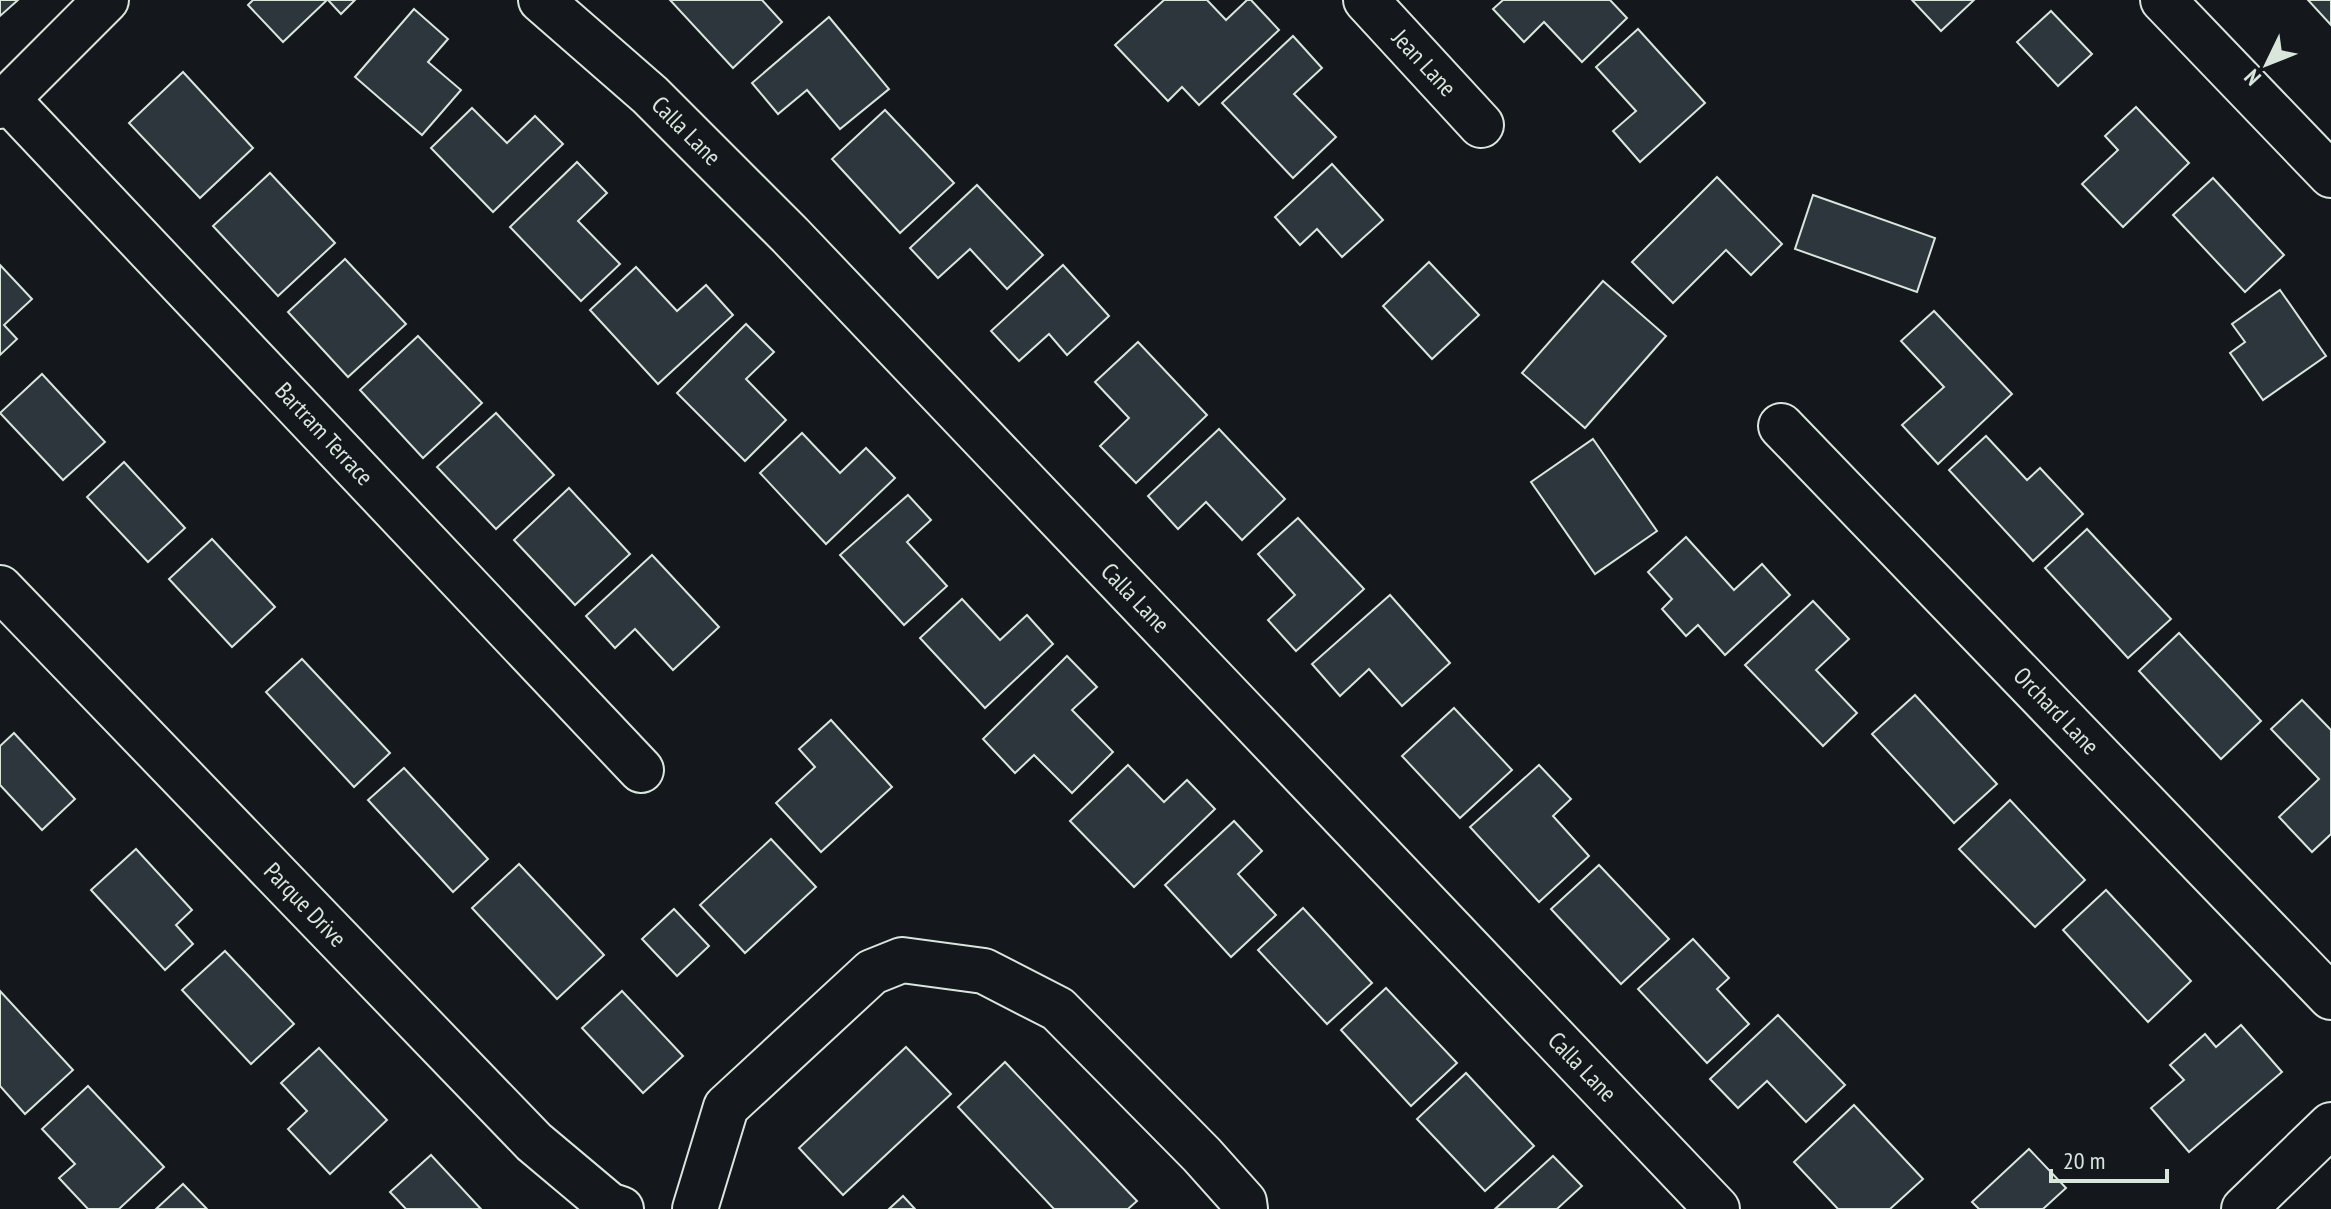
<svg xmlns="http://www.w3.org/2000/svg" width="2331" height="1209" viewBox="0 0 2331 1209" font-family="'PT Sans Narrow',sans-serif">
  <rect width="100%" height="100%" fill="#14181c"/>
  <!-- building -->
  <g fill="#2c363c" stroke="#d8e6dc" stroke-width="2">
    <path d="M0 0H18L0 16Z"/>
    <path d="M253 0H327L283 42 248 5Z"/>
    <path d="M328 0H355L341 14Z"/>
    <path d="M670 0H762L782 22 733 68Z"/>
    <path d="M1164 0H1207L1226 20 1247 0H1251L1279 30 1199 105 1182 87 1168 101 1115 45Z"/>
    <path d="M1503 0H1610L1627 18 1582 62 1544 22 1524 42 1493 9Z"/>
    <path d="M1912 0H1974L1941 31Z"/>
    <path d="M2308 0H2331V25Z"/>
    <path d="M414 9 448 39 428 62 461 90 422 135 355 77Z"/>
    <path d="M2051 11 2092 54 2058 86 2017 42Z"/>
    <path d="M829 17 889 89 840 129 807 90 778 114 752 83Z"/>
    <path d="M1638 29 1705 103 1640 162 1613 131 1636 111 1596 67Z"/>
    <path d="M1293 36 1322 68 1294 94 1336 137 1293 178 1222 103Z"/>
    <path d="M183 72 253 148 200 198 129 123Z"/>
    <path d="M2136 107 2189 163 2123 227 2082 184 2118 150 2105 136Z"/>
    <path d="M472 108 507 143 535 116 563 144 493 212 431 148Z"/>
    <path d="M885 110 954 183 900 233 832 159Z"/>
    <path d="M577 162 607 193 578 221 620 264 581 301 510 227Z"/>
    <path d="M1332 164 1383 220 1342 257 1317 229 1300 245 1275 217Z"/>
    <path d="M270 173 335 243 278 296 213 226Z"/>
    <path d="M1717 177 1782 244 1751 275 1726 250 1673 303 1632 262Z"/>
    <path d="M2213 178 2284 255 2245 292 2173 215Z"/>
    <path d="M977 185 1043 255 1007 289 970 249 938 278 910 248Z"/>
    <path d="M1813 195 1935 238 1917 292 1795 249Z"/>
    <path d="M345 259 406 324 348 377 288 312Z"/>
    <path d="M1429 262 1479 315 1432 359 1383 306Z"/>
    <path d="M0 265 32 299 4 325 17 339 0 355Z"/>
    <path d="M1063 265 1109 316 1067 355 1049 334 1019 361 991 331Z"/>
    <path d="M636 267 677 311 706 285 733 315 658 384 590 310Z"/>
    <path d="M1603 281 1666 336 1585 428 1522 373Z"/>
    <path d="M2280 290 2326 356 2263 400 2230 353 2245 342 2232 324Z"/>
    <path d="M1934 311 2012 394 1938 464 1902 425 1944 387 1901 341Z"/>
    <path d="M746 324 774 352 746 379 786 420 745 461 677 393Z"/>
    <path d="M418 336 482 403 423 458 360 390Z"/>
    <path d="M1138 342 1207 415 1136 483 1100 446 1129 418 1095 382Z"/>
    <path d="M42 374 105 442 63 480 0 413Z"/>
    <path d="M496 413 554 475 496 529 437 467Z"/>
    <path d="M1219 429 1285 499 1242 540 1206 502 1178 529 1148 496Z"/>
    <path d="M802 433 840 473 866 448 895 478 826 544 760 473Z"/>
    <path d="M1986 436 2027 480 2040 468 2083 514 2033 561 1949 470Z"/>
    <path d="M1593 439 1657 531 1595 574 1531 482Z"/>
    <path d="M124 462 185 528 148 562 87 497Z"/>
    <path d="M569 488 630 554 575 605 514 540Z"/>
    <path d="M908 495 931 520 907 542 947 586 904 625 840 555Z"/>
    <path d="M1298 518 1364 589 1296 651 1268 620 1295 595 1258 554Z"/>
    <path d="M2087 529 2171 619 2128 658 2045 568Z"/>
    <path d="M1686 537 1734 590 1762 564 1790 595 1725 655 1698 625 1686 636 1662 609 1672 599 1648 572Z"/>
    <path d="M212 539 275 607 232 647 169 579Z"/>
    <path d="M652 555 719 627 673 670 635 629 615 648 586 616Z"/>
    <path d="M1390 595 1450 663 1402 706 1369 669 1340 696 1312 664Z"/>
    <path d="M962 599 1000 640 1027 615 1053 644 985 708 920 638Z"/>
    <path d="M1813 601 1849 639 1816 670 1857 713 1823 746 1745 665Z"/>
    <path d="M2179 633 2261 721 2221 759 2139 671Z"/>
    <path d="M1067 656 1097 687 1072 710 1113 752 1072 793 1034 755 1015 773 983 739Z"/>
    <path d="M302 659 390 753 354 787 266 692Z"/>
    <path d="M1915 695 1997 784 1954 823 1872 734Z"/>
    <path d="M2302 700 2331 730V834L2312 852 2279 817 2319 779 2271 729Z"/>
    <path d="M1454 708 1512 770 1460 818 1402 756Z"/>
    <path d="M831 720 892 787 821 852 776 803 815 767 799 749Z"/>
    <path d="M14 733 75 799 42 830 0 785V746Z"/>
    <path d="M1128 765 1164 802 1187 780 1215 809 1134 887 1070 821Z"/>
    <path d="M1539 765 1571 799 1553 816 1589 856 1539 902 1470 827Z"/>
    <path d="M404 768 488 859 453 892 368 800Z"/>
    <path d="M2010 800 2085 880 2035 927 1959 849Z"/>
    <path d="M1234 821 1262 851 1238 874 1276 915 1231 957 1165 885Z"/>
    <path d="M771 839 816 887 745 953 700 905Z"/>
    <path d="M136 849 192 910 176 925 193 944 165 970 91 890Z"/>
    <path d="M519 864 604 955 557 999 472 908Z"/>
    <path d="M1599 865 1669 939 1621 984 1551 909Z"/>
    <path d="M2106 890 2191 981 2148 1022 2063 930Z"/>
    <path d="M1303 908 1372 983 1327 1024 1258 950Z"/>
    <path d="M674 909 709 946 677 976 642 939Z"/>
    <path d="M1693 939 1729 978 1717 989 1749 1024 1707 1063 1638 989Z"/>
    <path d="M225 951 294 1024 251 1064 182 990Z"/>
    <path d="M1386 988 1457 1063 1411 1106 1341 1030Z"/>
    <path d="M0 991 73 1070 25 1114 0 1086Z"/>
    <path d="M622 991 683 1056 643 1093 582 1028Z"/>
    <path d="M1778 1015 1845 1085 1806 1122 1767 1081 1738 1108 1710 1079Z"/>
    <path d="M2241 1025 2282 1072 2189 1152 2151 1108 2184 1080 2170 1065 2205 1034 2216 1047Z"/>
    <path d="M906 1047 951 1094 843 1195 799 1148Z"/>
    <path d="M319 1048 387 1120 330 1174 288 1129 307 1111 281 1083Z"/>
    <path d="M1005 1062 1137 1201 1128 1209H1054L958 1107Z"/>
    <path d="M1466 1073 1534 1146 1485 1191 1417 1119Z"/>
    <path d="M88 1086 164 1167 119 1209H88L59 1178 75 1164 42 1129Z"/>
    <path d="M1854 1105 1923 1179 1890 1209H1838L1794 1162Z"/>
    <path d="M2029 1149 2066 1188 2043 1209H1979L1972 1202Z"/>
    <path d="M431 1155 481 1209H406L390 1192Z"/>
    <path d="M1553 1156 1582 1186 1557 1209H1495Z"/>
    <path d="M183 1184 207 1209H156Z"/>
    <path d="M903 1196 915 1209H889Z"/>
  </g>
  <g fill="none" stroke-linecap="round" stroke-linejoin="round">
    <defs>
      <g id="minor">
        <path d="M541 0 650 95 790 235 1717 1209"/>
        <path d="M1366 0 1481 125"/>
        <path d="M2163 0 2331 175"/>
        <path d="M7 99 641 770"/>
        <path d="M0 106 106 0"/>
        <path d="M1781 426 2331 997"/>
        <path d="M0 588 534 1142 609 1205 621 1209"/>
        <path d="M695 1209 726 1107 872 972 902 960 984 971 1058 1009 1202 1155 1244 1202 1245 1209"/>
        <path d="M2244 1209 2331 1125"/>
      </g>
    </defs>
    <!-- minor casing -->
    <use href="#minor" stroke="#d8e6dc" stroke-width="48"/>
    <!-- minor -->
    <use href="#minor" stroke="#14181c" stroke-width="44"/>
  </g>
  <g text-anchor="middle" stroke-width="6" stroke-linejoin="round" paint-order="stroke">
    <!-- street labels -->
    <g font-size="24" fill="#d8e6dc" stroke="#14181c">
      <text transform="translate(1424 63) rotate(47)" y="8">Jean Lane</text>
      <text transform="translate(686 131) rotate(45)" y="8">Calla Lane</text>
      <text transform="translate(324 434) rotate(47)" y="8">Bartram Terrace</text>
      <text transform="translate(1135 598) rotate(46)" y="8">Calla Lane</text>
      <text transform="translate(2056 711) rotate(46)" y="8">Orchard Lane</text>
      <text transform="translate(305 905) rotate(46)" y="8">Parque Drive</text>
      <text transform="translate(1582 1067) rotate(46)" y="8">Calla Lane</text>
    </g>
  </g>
  <!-- north arrow -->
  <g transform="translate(2267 64) rotate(227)" stroke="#14181c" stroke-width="6" paint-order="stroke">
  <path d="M0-6L14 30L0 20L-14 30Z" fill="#d8e6dc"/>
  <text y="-12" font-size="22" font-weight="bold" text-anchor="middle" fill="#d8e6dc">N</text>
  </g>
  <!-- scale -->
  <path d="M2051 1169v12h116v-12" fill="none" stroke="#d8e6dc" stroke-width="4"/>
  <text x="2063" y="1169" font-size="24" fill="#d8e6dc" stroke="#14181c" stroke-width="6" paint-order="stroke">20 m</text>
</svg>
